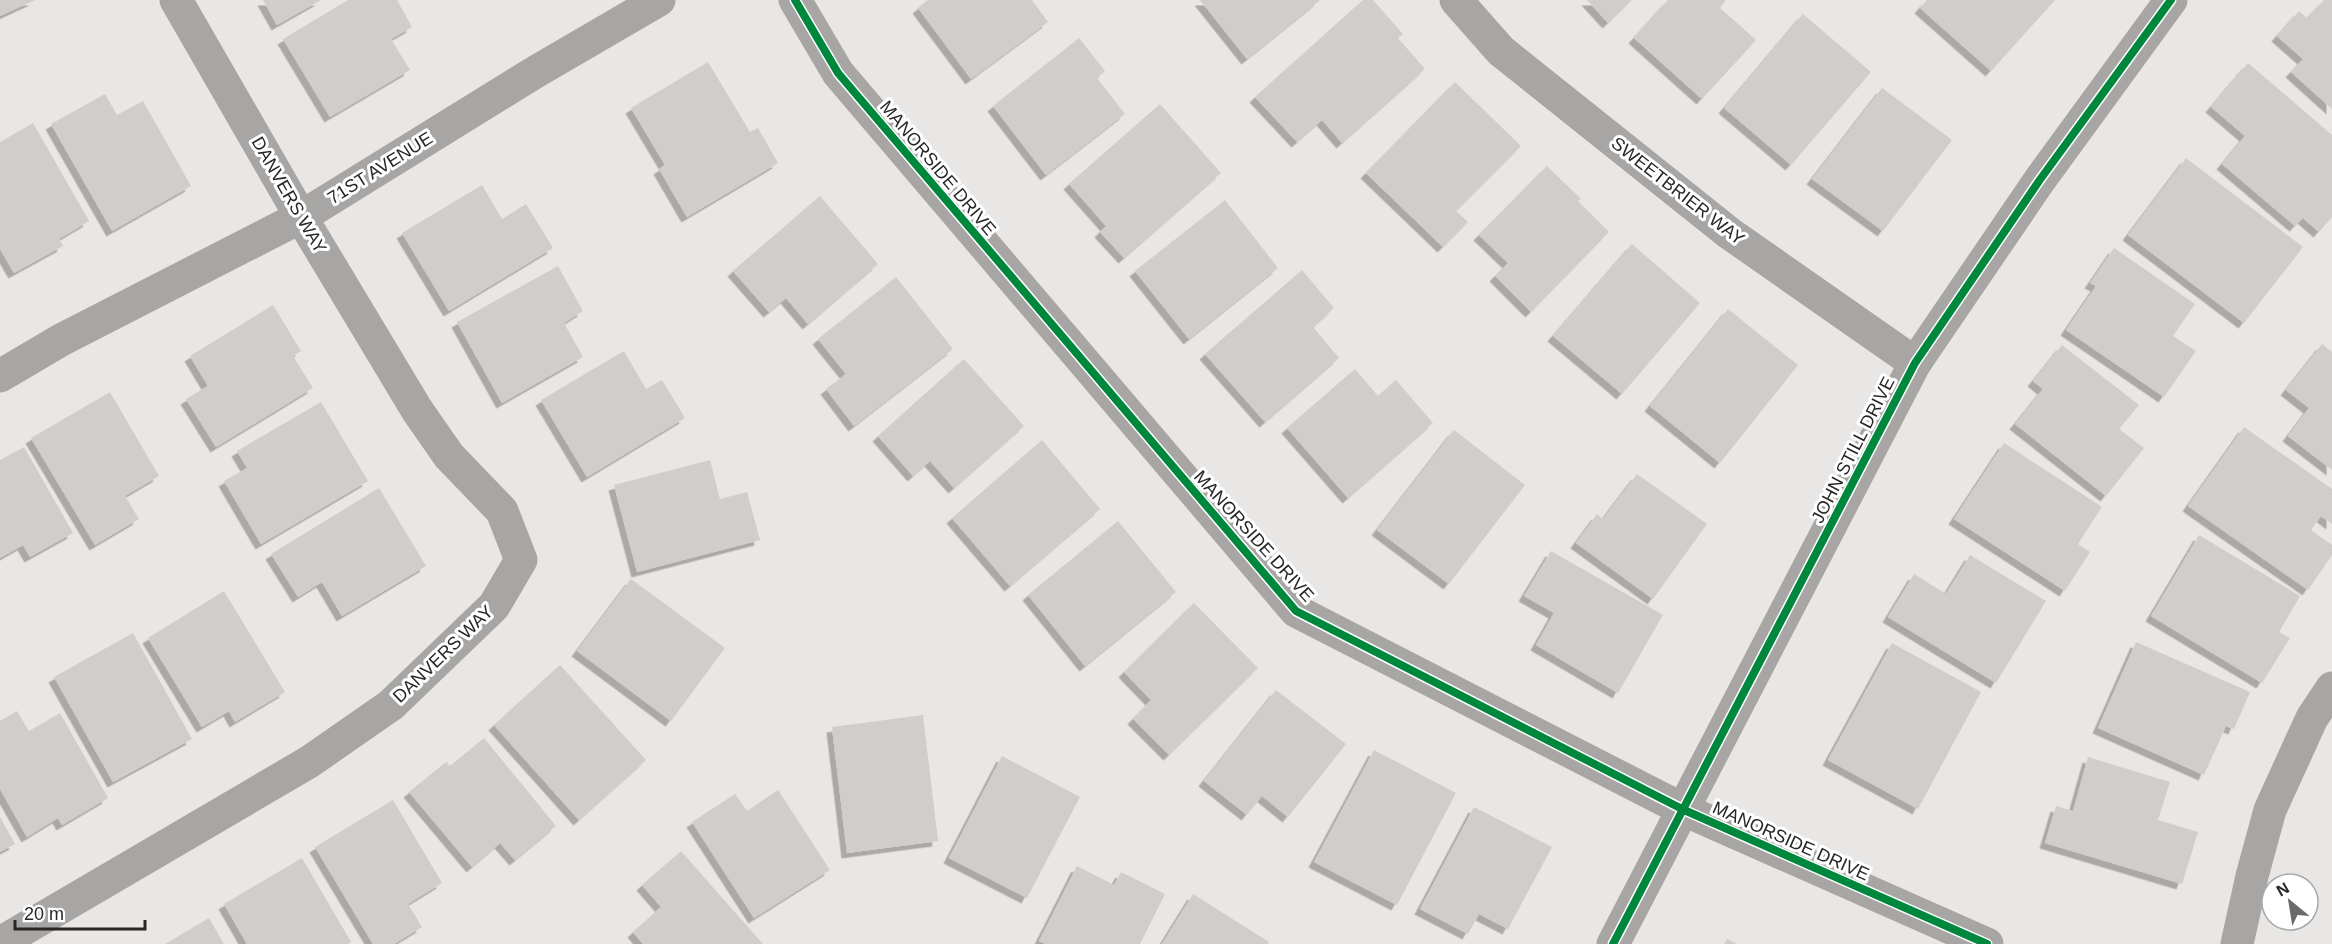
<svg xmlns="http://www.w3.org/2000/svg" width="2332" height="944" viewBox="0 0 2332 944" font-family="Helvetica,sans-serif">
  <defs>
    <filter id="shadow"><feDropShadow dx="-5.5" dy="5.5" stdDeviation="0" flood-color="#0004"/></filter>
  </defs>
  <rect width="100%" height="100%" fill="#e9e7e5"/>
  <!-- building -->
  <g fill="#cfcecc" filter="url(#shadow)">
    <path d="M0 0H35L0 16Z"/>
    <path d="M263 0H321L277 25Z"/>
    <path d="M348 0H397L412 27 391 39 410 70 330 117 283 39Z"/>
    <path d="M928 0H1032L1048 22 971 79 918 8Z"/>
    <path d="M1200 0H1320L1247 59Z"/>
    <path d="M1363 0H1373L1403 34 1398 38 1425 69 1342 143 1322 120 1297 142 1255 97Z"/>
    <path d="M1587 0H1632L1608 23Z"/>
    <path d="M1668 0H1726L1720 8 1756 40 1702 99 1634 38Z"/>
    <path d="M1927 0H2055L1991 71 1920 8Z"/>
    <path d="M2324 0H2332V109L2291 72 2303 59 2277 36 2299 11 2307 18Z"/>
    <path d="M1803 14 1871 72 1791 165 1724 108Z"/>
    <path d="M1079 38 1105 71 1097 78 1125 114 1046 175 993 106Z"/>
    <path d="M708 62 750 132 758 128 778 163 687 217 659 169 665 165 631 108Z"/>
    <path d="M2248 63 2332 135V217L2319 232 2303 218 2295 226 2222 164 2245 136 2211 107Z"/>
    <path d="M1455 82 1521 146 1456 211 1468 222 1443 247 1366 173Z"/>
    <path d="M1882 88 1952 140 1883 231 1812 179Z"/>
    <path d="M105 94 117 115 143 101 191 186 112 231 51 124Z"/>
    <path d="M1160 104 1221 173 1124 258 1100 232 1106 226 1069 184Z"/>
    <path d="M33 123 89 221 59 239 63 246 14 273 0 249V142Z"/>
    <path d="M2186 158 2303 247 2244 323 2128 235Z"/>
    <path d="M1547 166 1581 199 1578 201 1609 232 1531 312 1495 276 1508 263 1479 235Z"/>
    <path d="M482 185 502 219 526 204 553 248 449 311 402 233Z"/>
    <path d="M820 196 878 264 808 324 786 298 769 312 733 271Z"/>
    <path d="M1225 200 1278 268 1189 339 1135 271Z"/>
    <path d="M1632 244 1700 303 1622 394 1553 336Z"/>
    <path d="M2114 248 2195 304 2173 336 2196 351 2164 397 2066 330 2096 286 2090 283Z"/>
    <path d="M558 266 583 311 564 323 583 357 502 403 457 322Z"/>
    <path d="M1302 270 1334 308 1313 327 1339 358 1265 422 1205 354Z"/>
    <path d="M896 277 953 349 854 426 826 389 846 374 818 339Z"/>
    <path d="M273 305 301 351 293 356 313 388 216 447 186 399 208 386 190 356Z"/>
    <path d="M1728 309 1798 365 1720 463 1650 406Z"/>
    <path d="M2322 344 2332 352V470L2288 436 2309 408 2286 390Z"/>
    <path d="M2062 345 2139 405 2119 429 2144 448 2106 496 2015 424 2043 389 2033 381Z"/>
    <path d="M624 351 646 389 662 380 685 418 587 477 541 400Z"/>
    <path d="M964 359 1024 426 954 488 930 461 913 476 878 436Z"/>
    <path d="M1355 369 1378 396 1396 380 1433 423 1348 498 1287 428Z"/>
    <path d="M110 392 159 476 125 496 139 519 95 545 31 438Z"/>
    <path d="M321 402 368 481 261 544 224 481 247 468 237 451Z"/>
    <path d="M2244 427 2332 489V524L2321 516 2311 530 2332 545V555L2308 590 2188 506Z"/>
    <path d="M1454 430 1525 485 1449 584 1377 530Z"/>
    <path d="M1042 440 1100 509 1010 586 952 518Z"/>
    <path d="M2004 443 2102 507 2078 544 2090 552 2065 591 1954 519Z"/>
    <path d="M24 447 73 533 30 557 23 545 0 558V460Z"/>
    <path d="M710 460 720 499 747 492 760 540 637 572 614 485Z"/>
    <path d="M1637 474 1707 524 1653 599 1576 543 1597 514 1603 519Z"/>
    <path d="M379 488 426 566 342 616 322 582 298 597 271 554Z"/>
    <path d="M1118 521 1176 592 1085 666 1028 595Z"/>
    <path d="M2199 535 2300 596 2279 632 2290 638 2262 683 2151 616Z"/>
    <path d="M1551 551 1663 615 1618 693 1536 645 1554 613 1524 596Z"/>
    <path d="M1970 555 2046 601 1996 683 1888 617 1914 574 1946 594Z"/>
    <path d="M631 579 725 648 671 721 577 651Z"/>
    <path d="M224 591 285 692 235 722 229 711 202 727 148 638Z"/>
    <path d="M1194 603 1258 668 1169 755 1133 719 1151 700 1124 672Z"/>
    <path d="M133 633 192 739 113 782 54 677Z"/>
    <path d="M2136 642 2250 692 2234 729 2226 726 2204 775 2098 728Z"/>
    <path d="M1892 643 1981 692 1918 809 1828 760Z"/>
    <path d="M560 665 646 760 579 820 494 725Z"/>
    <path d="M1276 690 1346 744 1288 817 1262 796 1247 815 1204 781Z"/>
    <path d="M17 711 29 731 60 713 108 798 62 825 58 818 27 837 0 789V721Z"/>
    <path d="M923 715 938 841 847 853 832 727Z"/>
    <path d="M484 738 556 826 515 860 500 843 472 867 409 792 446 762 450 766Z"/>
    <path d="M1374 750 1456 793 1397 905 1314 862Z"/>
    <path d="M1002 756 1080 797 1027 898 949 858Z"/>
    <path d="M2088 757 2170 782 2158 820 2198 832 2182 884 2045 843 2056 806 2073 811Z"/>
    <path d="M778 790 830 870 754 918 692 822 735 794 747 811Z"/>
    <path d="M393 800 442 883 408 904 422 927 394 944H373L315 847Z"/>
    <path d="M1474 807 1552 847 1508 929 1479 914 1468 934 1420 909Z"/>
    <path d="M0 817 15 844 0 852Z"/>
    <path d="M681 851 763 944H643L633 932 661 907 642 885Z"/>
    <path d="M302 858 351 942 348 944H247L224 904Z"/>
    <path d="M1077 866 1114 885 1121 872 1165 894 1140 944H1046L1039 941Z"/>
    <path d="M1193 894 1269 942 1268 944H1162Z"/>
    <path d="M209 918 224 944H165Z"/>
    <path d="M1727 939 1737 944H1724Z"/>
  </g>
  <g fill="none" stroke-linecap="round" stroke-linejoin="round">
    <!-- minor -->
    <g stroke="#a7a6a4" stroke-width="33">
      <path d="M795 0 838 73 1296 611 1684 810"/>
      <path d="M1456 0 1501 51 1729 233 1915 363"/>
      <path d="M0 376 61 340 301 217 537 71 659 0"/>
      <path d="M0 943 309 762 391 705 494 606 521 560 502 511 449 456 417 410 301 217 176 0"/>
      <path d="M2237 944 2252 876 2270 810 2312 718 2332 688"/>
    </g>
    <!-- tertiary -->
    <g stroke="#a7a6a4" stroke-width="33">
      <path d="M1684 810 1987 944"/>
      <path d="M1613 944 1915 363 2039 181 2171 0"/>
    </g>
    <defs>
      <g id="cycleway">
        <path d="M795 0 838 73 1296 611 1684 810 1987 944"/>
        <path d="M1613 944 1915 363 2039 181 2171 0"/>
      </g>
    </defs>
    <!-- cycleway casing -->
    <use href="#cycleway" stroke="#fff" stroke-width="11"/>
    <!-- cycleway -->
    <use href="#cycleway" stroke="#00873e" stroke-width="8"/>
  </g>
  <g text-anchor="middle" stroke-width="6" stroke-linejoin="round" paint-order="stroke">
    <!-- street labels -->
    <g font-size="18" fill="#292726" stroke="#fff">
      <text transform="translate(380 168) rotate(-32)" y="6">71ST AVENUE</text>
      <text transform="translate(938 168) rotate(50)" y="6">MANORSIDE DRIVE</text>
      <text transform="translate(1678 191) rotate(38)" y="6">SWEETBRIER WAY</text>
      <text transform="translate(289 195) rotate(60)" y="6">DANVERS WAY</text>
      <text transform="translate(1853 450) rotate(-63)" y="6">JOHN STILL DRIVE</text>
      <text transform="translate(1254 536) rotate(48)" y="6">MANORSIDE DRIVE</text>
      <text transform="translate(443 654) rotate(-44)" y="6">DANVERS WAY</text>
      <text transform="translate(1791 841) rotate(24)" y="6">MANORSIDE DRIVE</text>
    </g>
  </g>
  <!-- north arrow -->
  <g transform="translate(2290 902) rotate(330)"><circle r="28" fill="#ffffff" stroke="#a9a9a8" stroke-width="1.5"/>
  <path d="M0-4.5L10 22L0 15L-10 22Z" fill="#6c6a69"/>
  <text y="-9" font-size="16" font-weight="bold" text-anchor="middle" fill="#292726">N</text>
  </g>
  <!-- scale -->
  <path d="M15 920v9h130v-9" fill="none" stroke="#292726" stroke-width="3"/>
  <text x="24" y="920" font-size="18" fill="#292726" stroke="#ffffff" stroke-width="4.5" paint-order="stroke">20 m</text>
</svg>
